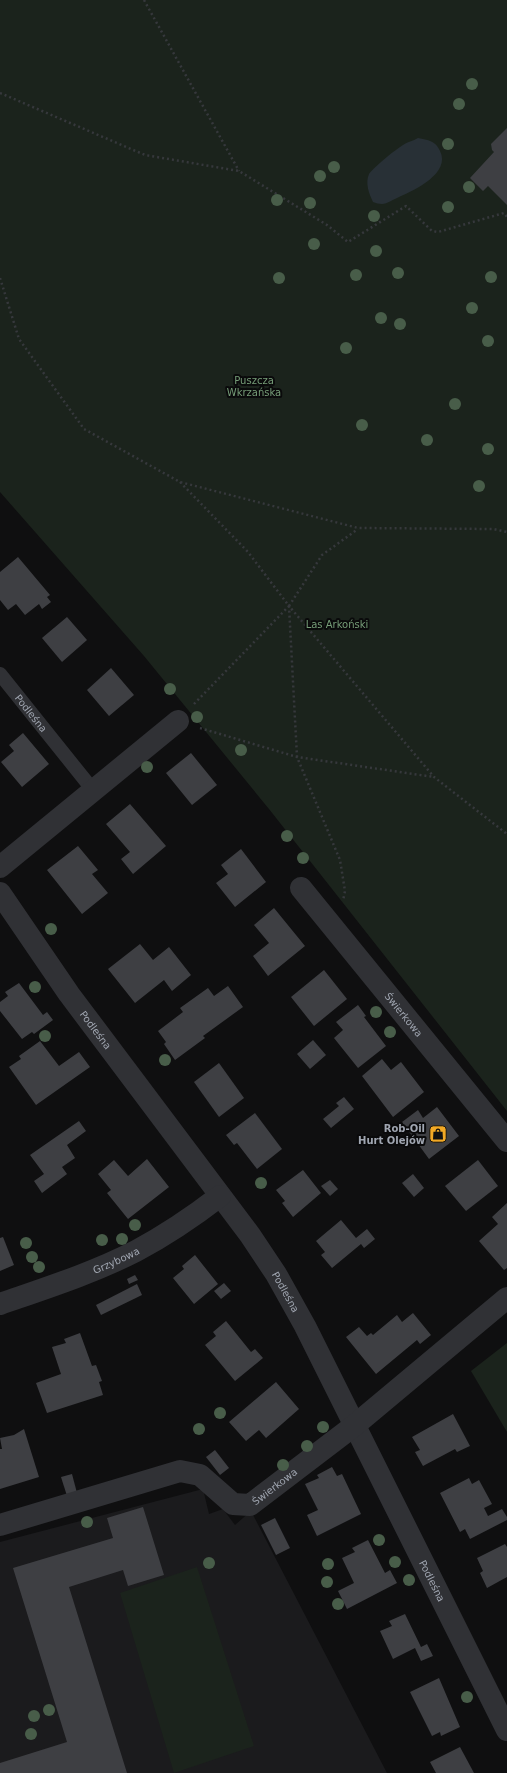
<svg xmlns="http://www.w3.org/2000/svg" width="507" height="1773" viewBox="0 0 507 1773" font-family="'DejaVu Sans',sans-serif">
  <rect width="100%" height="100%" fill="#0f0f10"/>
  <!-- built -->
  <path fill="#1b1b1d" d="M203 1489 209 1514 223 1509 235 1525 251 1511 387 1773H0V1542Z"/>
  <!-- green -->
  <g fill="#1b231c">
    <path d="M0 0H507V1111L269 809 144 656 0 492Z"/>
    <path d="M507 1343V1432L471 1371Z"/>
    <path d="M197 1567 254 1746 174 1773 120 1593Z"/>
  </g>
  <!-- water -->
  <path fill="#283036" d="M418 138C428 140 436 141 440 151 451 173 415 190 399 197 394 199 387 204 382 204 379 204 376 203 373 202 369 194 365 183 369 174 373 168 396 149 403 145 407 142 413 141 418 138Z"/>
  <!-- building -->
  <g fill="#3e3f43">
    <path d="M507 128V205L488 186 483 191 470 178 494 152 492 150 491 144Z"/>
    <path d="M18 557 50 595 47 597 51 602 42 609 39 604 25 615 16 604 8 610 0 600V572Z"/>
    <path d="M67 617 87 640 62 662 42 638Z"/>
    <path d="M111 668 134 695 109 716 87 690Z"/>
    <path d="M23 733 49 764 22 787 1 762 14 751 9 745Z"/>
    <path d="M191 753 217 785 192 805 166 773Z"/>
    <path d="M130 804 166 846 133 874 121 859 130 852 106 824Z"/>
    <path d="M78 846 98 870 92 874 108 893 82 914 47 870Z"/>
    <path d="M241 849 266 882 235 907 216 883 228 874 221 865Z"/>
    <path d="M274 908 305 946 268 976 253 956 269 943 254 925Z"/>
    <path d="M140 944 153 960 169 947 191 975 172 991 164 980 135 1003 108 969Z"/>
    <path d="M324 970 347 999 314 1026 291 997Z"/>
    <path d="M19 983 43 1015 47 1012 53 1020 34 1034 32 1032 22 1039 0 1011V1002L8 996 5 992Z"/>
    <path d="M228 986 243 1007 203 1036 205 1038 175 1060 164 1044 166 1042 158 1031 183 1012 180 1008 208 988 214 996Z"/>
    <path d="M358 1005 366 1016 364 1017 386 1046 358 1068 334 1038 343 1030 336 1022Z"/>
    <path d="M313 1040 326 1055 310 1069 297 1054Z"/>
    <path d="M40 1041 59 1066 79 1052 90 1067 36 1105 9 1067 21 1059 19 1056Z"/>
    <path d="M382 1059 391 1070 401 1062 424 1092 393 1117 362 1076Z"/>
    <path d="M219 1063 244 1098 219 1117 194 1082Z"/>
    <path d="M344 1097 354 1109 331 1128 323 1119 339 1106 336 1103Z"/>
    <path d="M437 1107 459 1136 429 1159 402 1122 418 1110 423 1118Z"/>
    <path d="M255 1113 282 1149 257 1169 237 1143 234 1145 226 1135Z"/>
    <path d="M79 1121 86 1131 67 1145 75 1158 62 1167 67 1174 42 1193 34 1181 44 1174 30 1155Z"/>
    <path d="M147 1159 169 1187 128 1219 107 1193 111 1190 98 1174 114 1160 128 1176Z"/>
    <path d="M478 1160 498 1186 466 1211 445 1186Z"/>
    <path d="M303 1170 321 1193 293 1217 282 1203 285 1201 276 1190Z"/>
    <path d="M413 1174 424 1188 414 1197 402 1183Z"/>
    <path d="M330 1180 338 1189 330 1196 321 1186Z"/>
    <path d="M507 1203V1268L504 1270 479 1241 498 1224 492 1217Z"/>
    <path d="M341 1220 356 1238 367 1229 375 1239 364 1248 361 1244 332 1268 321 1255 325 1252 316 1241Z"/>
    <path d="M3 1237 14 1265 0 1271V1238Z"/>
    <path d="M195 1255 218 1284 194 1304 173 1278 184 1269 182 1266Z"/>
    <path d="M135 1275 138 1280 129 1284 127 1279Z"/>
    <path d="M224 1283 231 1291 221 1299 214 1291Z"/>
    <path d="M137 1284 142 1295 101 1315 96 1305Z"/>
    <path d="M413 1313 431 1335 420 1344 417 1340 376 1374 346 1337 359 1327 367 1336 371 1333 373 1335 397 1315 402 1322Z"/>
    <path d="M226 1321 251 1352 255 1349 263 1358 235 1381 205 1345 216 1336 213 1332Z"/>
    <path d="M80 1333 92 1366 96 1365 102 1381 99 1382 103 1395 47 1413 36 1383 61 1374 52 1347 66 1343 64 1339Z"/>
    <path d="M276 1382 299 1409 266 1438 259 1430 246 1441 229 1422Z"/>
    <path d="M453 1414 470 1446 457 1452 455 1449 423 1466 415 1452 420 1450 412 1437Z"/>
    <path d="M24 1429 39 1477 0 1489V1449H2L0 1438 14 1435Z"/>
    <path d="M215 1450 229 1468 220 1475 206 1457Z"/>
    <path d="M332 1467 337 1476 342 1474 361 1514 317 1536 307 1515 318 1510 305 1484 319 1478 317 1475Z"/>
    <path d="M72 1474 77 1493 67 1496 61 1477Z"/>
    <path d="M469 1478 472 1484 479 1480 492 1504 484 1508 488 1516 502 1509 507 1517V1520L470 1539 465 1529 460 1532 440 1493Z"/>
    <path d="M143 1507 164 1575 128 1586 123 1570 69 1587 127 1773H0V1763L67 1742 13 1568 113 1538 107 1518Z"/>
    <path d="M275 1518 290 1548 276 1555 261 1525Z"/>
    <path d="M368 1540 385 1573 390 1570 397 1583 347 1609 338 1591 354 1583 342 1558 355 1552 352 1548Z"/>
    <path d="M505 1544 507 1547V1577L487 1588 480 1573 483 1571 477 1558Z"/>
    <path d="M405 1614 421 1647 427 1644 433 1656 421 1661 415 1648 393 1659 380 1631 392 1626 389 1621Z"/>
    <path d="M439 1678 460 1727 441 1736 440 1732 432 1736 410 1692Z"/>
    <path d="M460 1747 474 1773H436L430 1762Z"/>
  </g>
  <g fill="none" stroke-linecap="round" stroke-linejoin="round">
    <!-- path -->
    <g stroke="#36383c" stroke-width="2.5" stroke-dasharray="2 3" stroke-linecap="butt">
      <path d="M144 0 239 171"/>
      <path d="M0 93 145 155 239 171 327 225 348 242 406 206 432 231 438 232 504 213 507 217"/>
      <path d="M0 278 19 339 84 429 180 482 358 528 493 529 507 532"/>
      <path d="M180 482 248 552 289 606 297 757 340 860 345 891 343 901"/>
      <path d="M289 606 322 555 358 529"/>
      <path d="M194 704 289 606 434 777 507 834"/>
      <path d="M200 728 297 757 434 777"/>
    </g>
    <!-- service -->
    <path stroke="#303135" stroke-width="14" id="s1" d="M0 674 93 790"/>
    <!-- minor -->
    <g stroke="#303135" stroke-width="22">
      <path d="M0 867 178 721"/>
      <path id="s2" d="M301 888 507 1141"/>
      <path id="s3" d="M0 893 69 994 250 1235 276 1274 305 1326 507 1730"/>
      <path id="s4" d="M0 1304C46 1288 93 1273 136 1251 166 1235 194 1216 220 1196"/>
      <path id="s5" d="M0 1525 180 1471 200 1475 233 1504 250 1505 355 1425 507 1298"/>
    </g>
  </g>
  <!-- trees -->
  <g fill="#485d49">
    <circle cx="472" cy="84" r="6"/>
    <circle cx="459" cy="104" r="6"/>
    <circle cx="448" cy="144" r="6"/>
    <circle cx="334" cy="167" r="6"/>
    <circle cx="320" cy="176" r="6"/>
    <circle cx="469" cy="187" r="6"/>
    <circle cx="277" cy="200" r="6"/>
    <circle cx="310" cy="203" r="6"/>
    <circle cx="448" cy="207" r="6"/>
    <circle cx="374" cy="216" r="6"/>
    <circle cx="314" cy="244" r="6"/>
    <circle cx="376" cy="251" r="6"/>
    <circle cx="398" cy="273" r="6"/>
    <circle cx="356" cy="275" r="6"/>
    <circle cx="491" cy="277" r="6"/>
    <circle cx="279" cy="278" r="6"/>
    <circle cx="472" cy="308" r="6"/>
    <circle cx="381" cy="318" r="6"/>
    <circle cx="400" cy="324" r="6"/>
    <circle cx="488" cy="341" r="6"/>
    <circle cx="346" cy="348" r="6"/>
    <circle cx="455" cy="404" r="6"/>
    <circle cx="362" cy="425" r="6"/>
    <circle cx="427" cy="440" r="6"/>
    <circle cx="488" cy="449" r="6"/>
    <circle cx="479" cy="486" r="6"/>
    <circle cx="170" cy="689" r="6"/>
    <circle cx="197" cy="717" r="6"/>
    <circle cx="241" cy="750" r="6"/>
    <circle cx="147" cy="767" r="6"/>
    <circle cx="287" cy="836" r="6"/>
    <circle cx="303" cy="858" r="6"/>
    <circle cx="51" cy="929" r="6"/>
    <circle cx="35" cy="987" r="6"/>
    <circle cx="376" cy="1012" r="6"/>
    <circle cx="390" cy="1032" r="6"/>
    <circle cx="45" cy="1036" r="6"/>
    <circle cx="165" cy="1060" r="6"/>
    <circle cx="261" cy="1183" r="6"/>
    <circle cx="135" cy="1225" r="6"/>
    <circle cx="122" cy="1239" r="6"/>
    <circle cx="102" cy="1240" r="6"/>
    <circle cx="26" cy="1243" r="6"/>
    <circle cx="32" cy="1257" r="6"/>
    <circle cx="39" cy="1267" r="6"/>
    <circle cx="220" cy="1413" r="6"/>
    <circle cx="323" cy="1427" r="6"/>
    <circle cx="199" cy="1429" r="6"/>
    <circle cx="307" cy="1446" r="6"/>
    <circle cx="283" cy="1465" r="6"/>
    <circle cx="87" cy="1522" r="6"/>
    <circle cx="379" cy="1540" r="6"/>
    <circle cx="395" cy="1562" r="6"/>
    <circle cx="209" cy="1563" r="6"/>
    <circle cx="328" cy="1564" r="6"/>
    <circle cx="409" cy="1580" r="6"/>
    <circle cx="327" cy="1582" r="6"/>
    <circle cx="338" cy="1604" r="6"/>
    <circle cx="467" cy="1697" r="6"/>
    <circle cx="49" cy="1710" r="6"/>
    <circle cx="34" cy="1716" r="6"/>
    <circle cx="31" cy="1734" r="6"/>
  </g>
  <!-- icons -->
  <defs>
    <symbol id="shop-square" viewBox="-11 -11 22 22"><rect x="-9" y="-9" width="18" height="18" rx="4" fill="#f2a925" stroke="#0a0a0b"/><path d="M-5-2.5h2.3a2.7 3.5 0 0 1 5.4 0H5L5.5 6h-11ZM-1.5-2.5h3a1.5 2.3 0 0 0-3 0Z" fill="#111"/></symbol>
  </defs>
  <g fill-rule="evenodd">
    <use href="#shop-square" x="428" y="1124" width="20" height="20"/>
  </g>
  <g text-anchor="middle" stroke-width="4" stroke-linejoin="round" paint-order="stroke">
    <!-- park labels -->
    <g font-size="10" fill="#769d78" stroke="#0a0a0b">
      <text x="254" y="384">Puszcza<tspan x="254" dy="12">Wkrzańska</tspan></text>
      <text x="337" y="628">Las Arkoński</text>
    </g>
    <!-- street labels -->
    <g font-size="10" fill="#a0a6b1" stroke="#0a0a0b">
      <text dy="4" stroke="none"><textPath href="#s1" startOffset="50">Podleśna</textPath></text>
      <text dy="4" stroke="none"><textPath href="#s2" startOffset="163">Świerkowa</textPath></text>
      <text dy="4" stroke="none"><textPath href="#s3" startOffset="167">Podleśna</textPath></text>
      <text dy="4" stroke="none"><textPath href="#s4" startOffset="124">Grzybowa</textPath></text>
      <text dy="4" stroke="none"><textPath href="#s3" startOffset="491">Podleśna</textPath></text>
      <text dy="4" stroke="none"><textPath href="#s5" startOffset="300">Świerkowa</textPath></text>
      <text dy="4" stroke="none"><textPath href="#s3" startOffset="815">Podleśna</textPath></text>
    </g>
    <!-- poi labels -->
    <g font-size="10" font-weight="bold" fill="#a0a6b1" stroke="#0a0a0b" text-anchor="end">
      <text x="425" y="1132">Rob-Oil<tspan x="425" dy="12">Hurt Olejów</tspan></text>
    </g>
  </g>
</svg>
